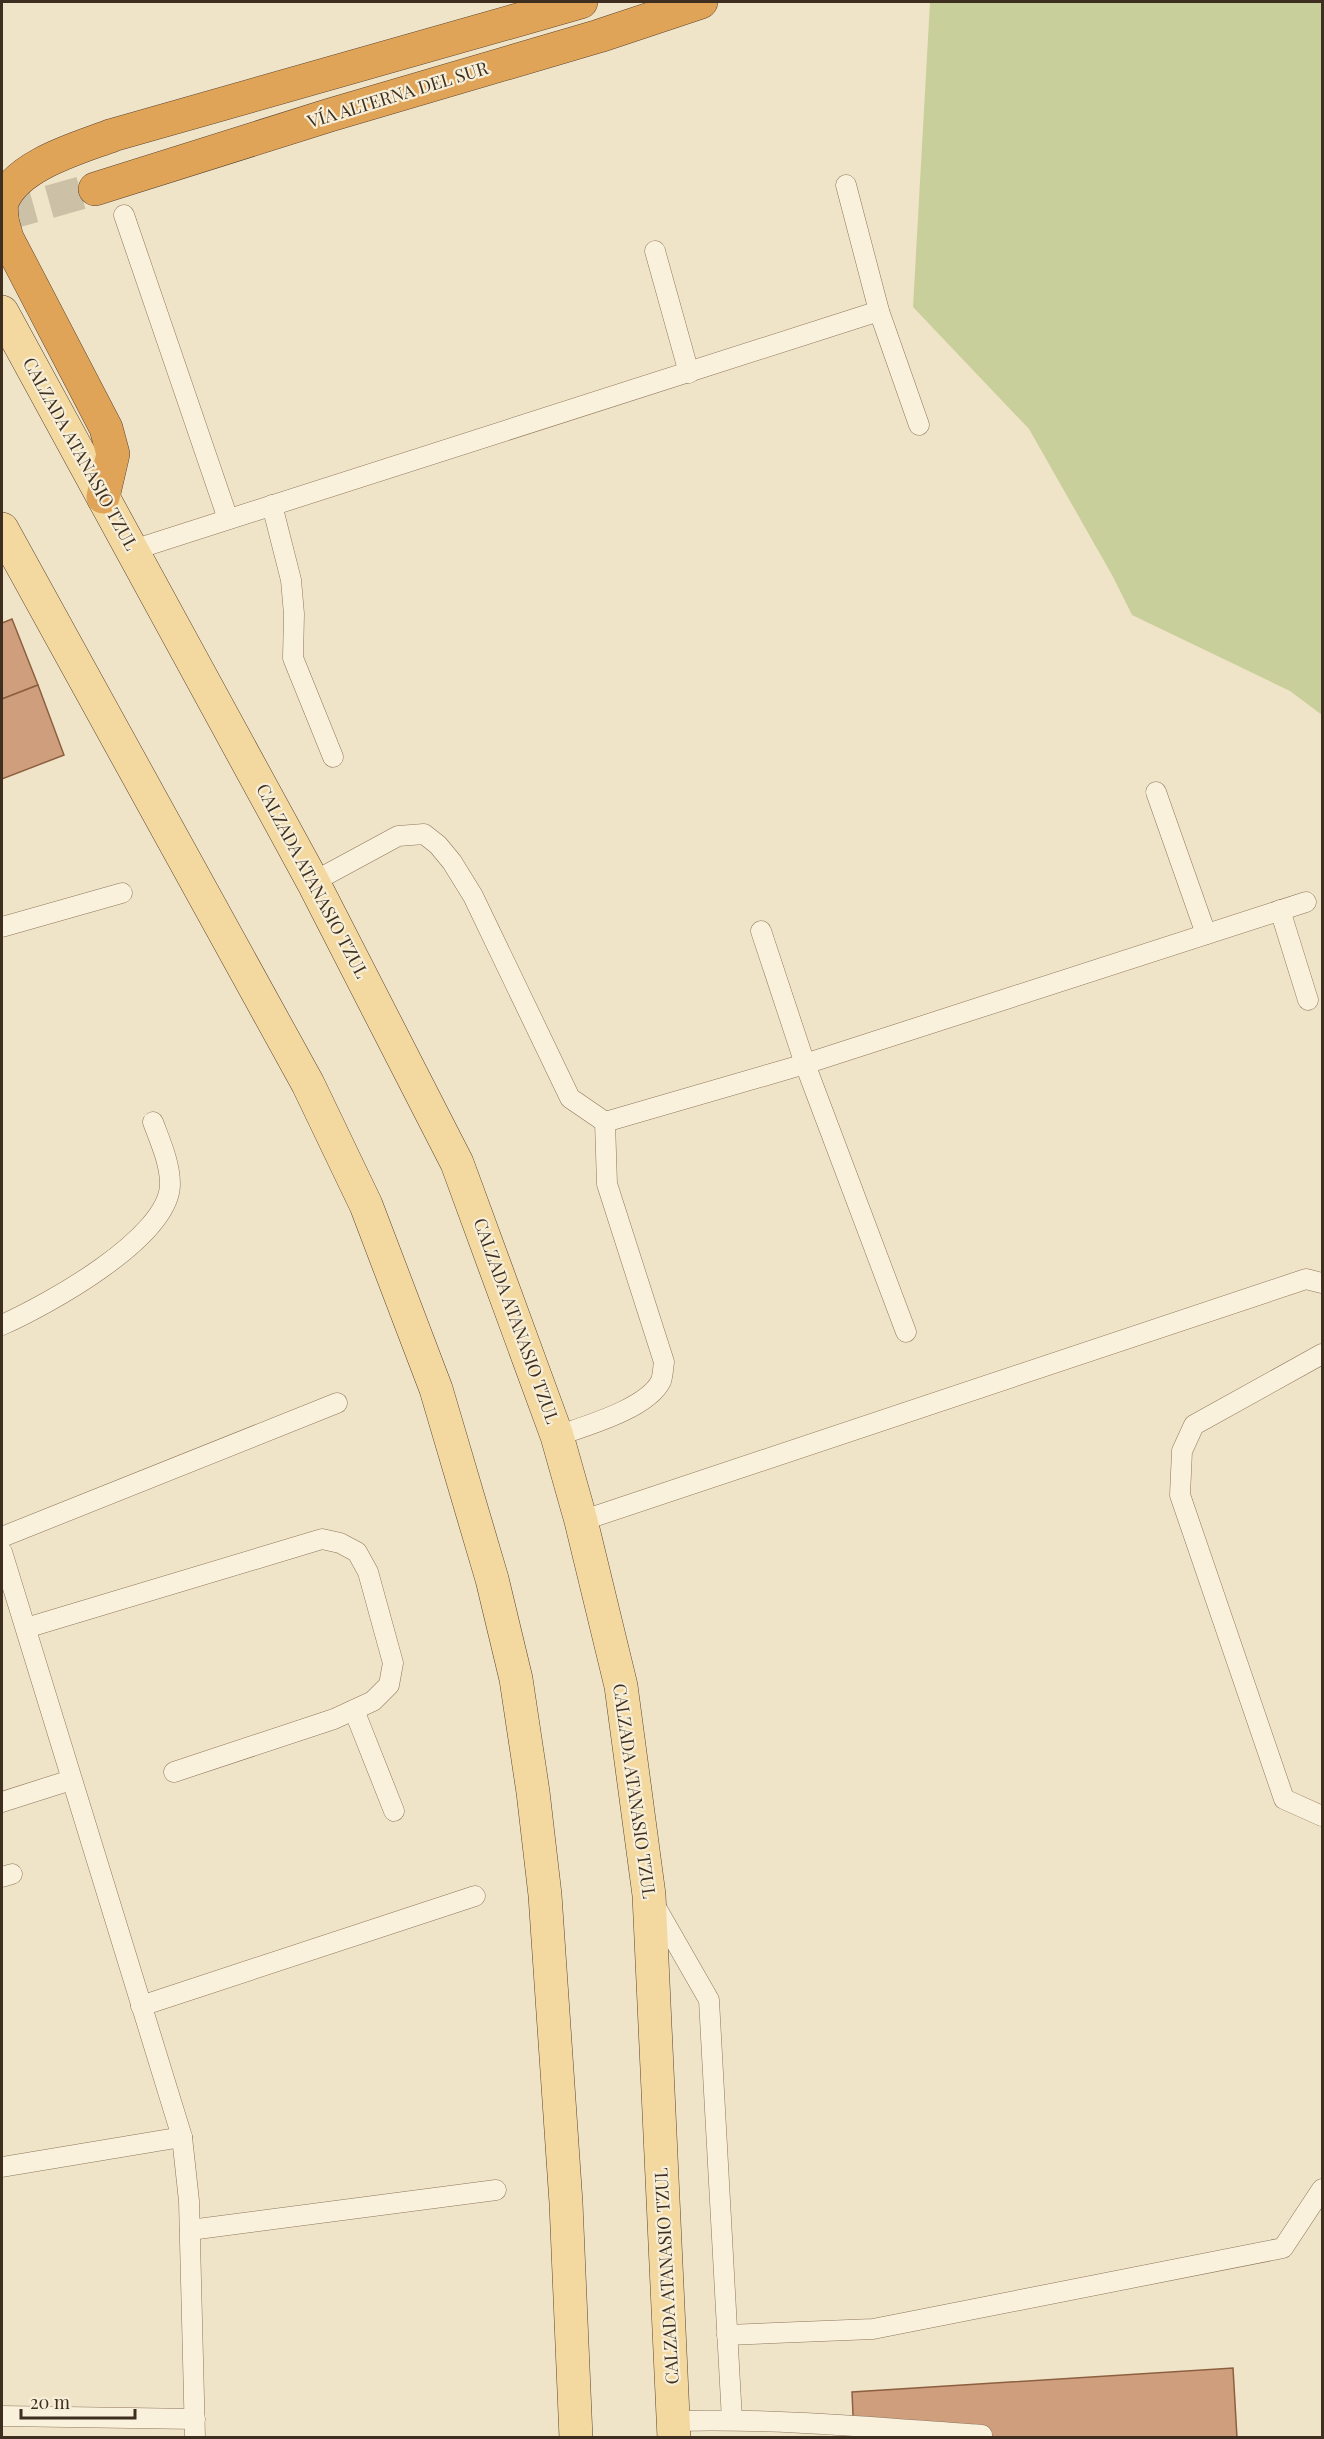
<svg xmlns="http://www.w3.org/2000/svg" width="1324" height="2439" viewBox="0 0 1324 2439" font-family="'Playfair Display',serif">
  <rect width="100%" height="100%" fill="#f0e4c8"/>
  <!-- green -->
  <path fill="#c9cf9b" d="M930 2H1322V715L1290 691 1132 615 1112 575 1029 429 913 307Z"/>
  <!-- building -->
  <g fill="#cf9f7d" stroke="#8d5f41" stroke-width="1.5">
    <path d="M12 619 38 685 2 699V623Z"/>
    <path d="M38 685 64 755 2 779V699Z"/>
    <path d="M1233 2368 1237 2438H854L852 2392Z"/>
  </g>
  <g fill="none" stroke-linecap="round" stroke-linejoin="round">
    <!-- highway-tunnel -->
    <path stroke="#ccc0a6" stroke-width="33" stroke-dasharray="33 16" stroke-linecap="butt" d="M2 215 95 189"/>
    <defs>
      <g id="lane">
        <path d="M846 185 879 311 919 425"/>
        <path d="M124 215 228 519"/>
        <path d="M655 251 689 373"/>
        <path d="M272 505 291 580 294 614 293 658 333 757"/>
        <path d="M133 550 879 311"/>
        <path d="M1156 792 1206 934"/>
        <path d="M313 882 398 836 424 834 438 845 452 862 473 896 570 1098 605 1122 607 1184 664 1362C663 1368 663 1375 661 1381 647 1409 585 1426 557 1436"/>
        <path d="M1280 910 1308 1000"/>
        <path d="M2 927 122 893"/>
        <path d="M761 931 805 1064 906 1332"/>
        <path d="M605 1122 805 1064 1306 902"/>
        <path d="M2 1325C45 1306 170 1238 170 1184 170 1163 160 1141 153 1122"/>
        <path d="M1322 1354 1194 1425 1182 1451 1180 1495 1284 1799 1322 1816"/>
        <path d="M581 1521 1306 1279 1322 1283"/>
        <path d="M2 1537 337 1403"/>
        <path d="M2 1552 182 2137 189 2201 195 2438"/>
        <path d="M26 1628 322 1539 340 1543 357 1552 368 1572 393 1663 389 1685 373 1701 334 1719 174 1772"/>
        <path d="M354 1710 394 1811"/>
        <path d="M2 1802 71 1780"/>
        <path d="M2 1877 12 1874"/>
        <path d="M654 1904 709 2000 732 2420"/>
        <path d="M141 2006 475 1896"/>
        <path d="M2 2167 182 2137"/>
        <path d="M190 2230 496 2190"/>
        <path d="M727 2335 873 2329 1283 2248 1322 2189"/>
        <path d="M2 2416 195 2419"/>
        <path d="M673 2421C777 2418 879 2428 982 2435"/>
      </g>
      <g id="primary">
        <path d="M2 312 313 882 457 1163 557 1436 581 1521 621 1686 649 1895 674 2438"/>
        <path d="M2 529 308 1084 366 1205 436 1389 492 1579 516 1679 533 1792 545 1895 566 2203 576 2438"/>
      </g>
      <g id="highway">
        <path d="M95 189 330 115 599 36 701 2"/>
        <path d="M2 219C2 213 0 205 3 200 19 164 79 148 113 135L581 2"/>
        <path d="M2 220 7 238 106 428 113 454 103 497"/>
      </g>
    </defs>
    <!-- lane casing -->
    <use href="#lane" stroke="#8d765c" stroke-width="21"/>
    <!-- primary casing -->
    <use href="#primary" stroke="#5b4430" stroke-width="34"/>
    <!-- highway casing -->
    <use href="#highway" stroke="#5b4430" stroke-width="34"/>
    <!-- lane -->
    <use href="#lane" stroke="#faf1dc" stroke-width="20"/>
    <!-- primary -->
    <use href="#primary" stroke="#f3d9a0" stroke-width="33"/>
    <!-- highway -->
    <use href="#highway" stroke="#e0a458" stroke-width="33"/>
  </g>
  <g text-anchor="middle" stroke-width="4.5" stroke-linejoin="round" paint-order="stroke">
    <!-- street labels -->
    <g font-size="18" fill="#3d2e20" stroke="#f7eed8">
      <text transform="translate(398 95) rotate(-17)" y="6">VÍA ALTERNA DEL SUR</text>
      <text transform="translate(80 454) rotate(61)" y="6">CALZADA ATANASIO TZUL</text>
      <text transform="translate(312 881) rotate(62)" y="6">CALZADA ATANASIO TZUL</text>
      <text transform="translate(516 1321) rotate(70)" y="6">CALZADA ATANASIO TZUL</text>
      <text transform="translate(634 1791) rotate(82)" y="6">CALZADA ATANASIO TZUL</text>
      <text transform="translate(667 2276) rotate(-93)" y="6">CALZADA ATANASIO TZUL</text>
    </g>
  </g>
  <!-- border -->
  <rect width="1324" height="2439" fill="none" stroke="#3d2e20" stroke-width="6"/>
  <!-- scale -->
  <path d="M21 2409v9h114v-9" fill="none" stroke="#3d2e20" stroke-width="3"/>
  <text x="30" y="2409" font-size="18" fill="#3d2e20" stroke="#f7eed8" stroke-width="4.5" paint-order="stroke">20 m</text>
</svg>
